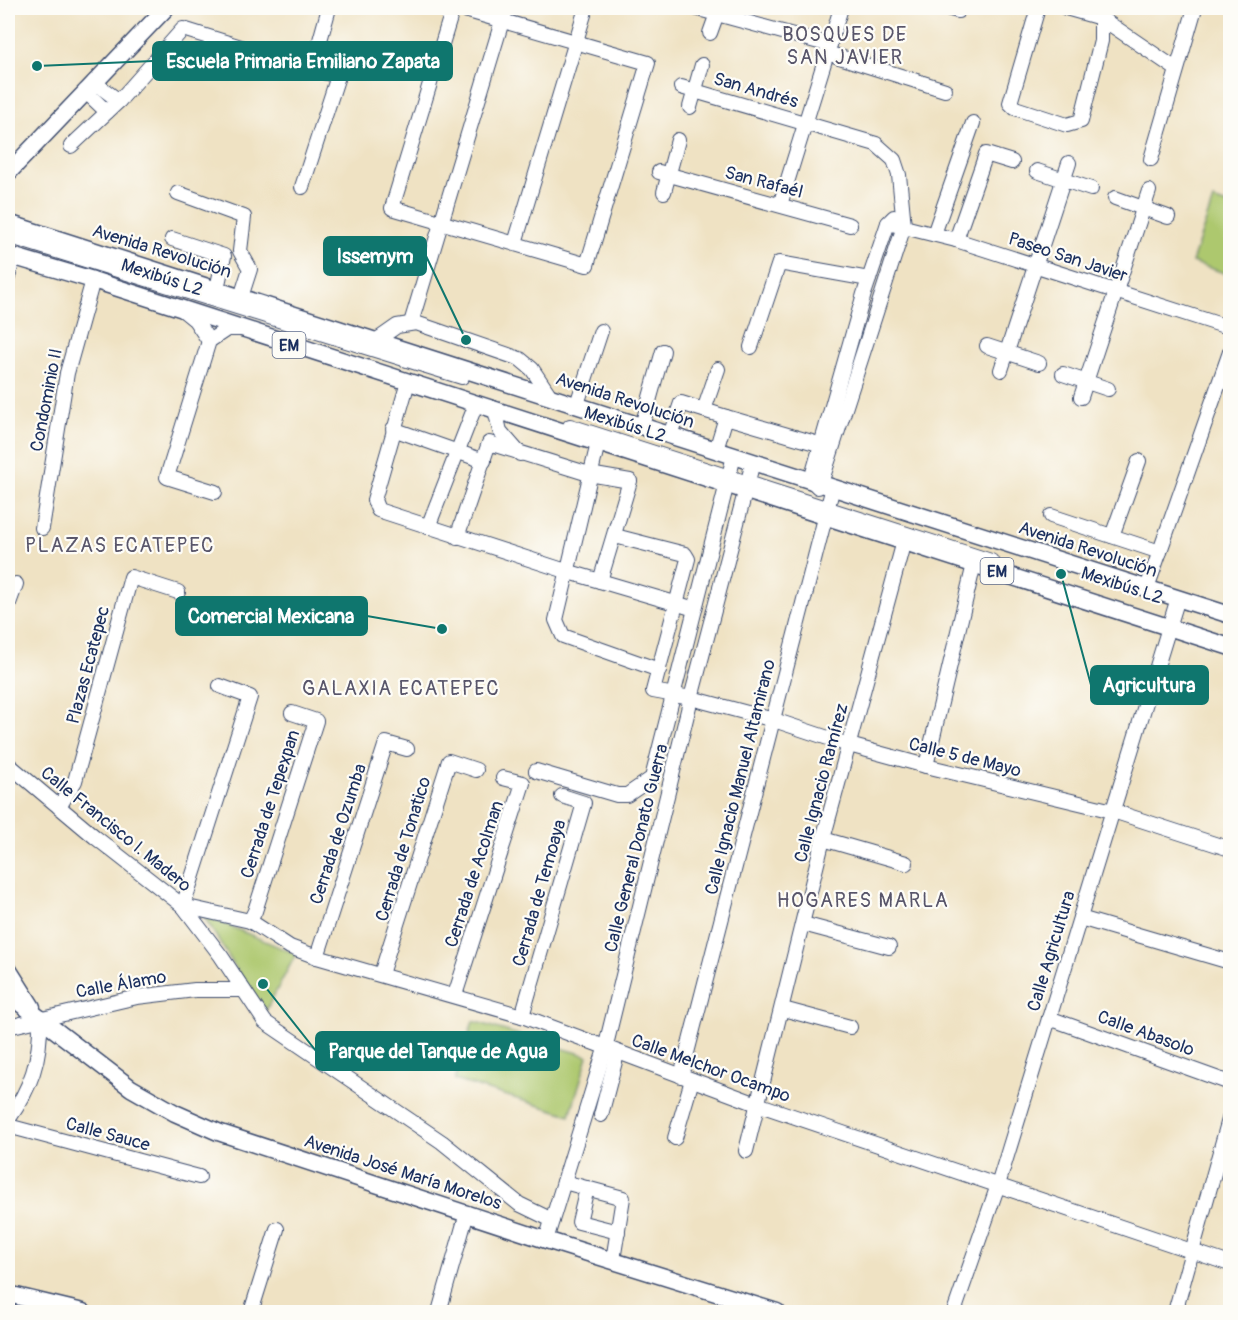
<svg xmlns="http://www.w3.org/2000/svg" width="1238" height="1320" viewBox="0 0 1238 1320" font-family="Pangolin,sans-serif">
  <rect width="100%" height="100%" fill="#fdfcf7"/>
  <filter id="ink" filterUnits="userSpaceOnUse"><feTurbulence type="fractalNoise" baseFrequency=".0167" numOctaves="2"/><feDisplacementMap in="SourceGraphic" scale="12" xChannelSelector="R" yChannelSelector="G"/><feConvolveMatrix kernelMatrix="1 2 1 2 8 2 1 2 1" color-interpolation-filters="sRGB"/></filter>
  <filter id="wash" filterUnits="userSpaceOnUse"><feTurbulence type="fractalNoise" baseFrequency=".008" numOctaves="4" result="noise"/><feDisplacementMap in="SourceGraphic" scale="24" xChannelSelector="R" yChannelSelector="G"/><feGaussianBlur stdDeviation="1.35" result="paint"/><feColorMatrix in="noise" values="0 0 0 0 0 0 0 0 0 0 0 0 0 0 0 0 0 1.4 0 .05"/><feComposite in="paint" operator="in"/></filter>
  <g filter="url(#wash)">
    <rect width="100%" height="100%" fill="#efe2c3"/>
    <!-- green -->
    <g fill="#adc86e" stroke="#647c66" stroke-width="1.5">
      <path d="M1213 200 1230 206V275L1192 262Z"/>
      <path d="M203 915 296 954 264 1014Z"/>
      <path d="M473 1021 588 1056 570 1115 455 1080Z"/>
    </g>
  </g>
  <g filter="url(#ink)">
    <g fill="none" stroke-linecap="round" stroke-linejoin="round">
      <defs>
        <g id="minor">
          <path d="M453 8 392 208 587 265 648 63 458 8"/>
          <path d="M695 8 830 45"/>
          <path d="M947 8 958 11"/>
          <path d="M1038 8 1010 103 1015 108 1067 125 1081 121 1101 41V18L1103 8"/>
          <path d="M1066 8 1101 18 1176 69"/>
          <path d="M710 33 719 8"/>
          <path d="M827 53 945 90"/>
          <path d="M94 82 119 101"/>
          <path d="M681 87 876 144 894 160 899 175 904 226 821 483"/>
          <path d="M85 91 107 112"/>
          <path d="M690 107 702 65"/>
          <path d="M71 146 119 101 183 29 312 69 329 8"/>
          <path d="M1151 159 1195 8"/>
          <path d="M1037 171 1091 189"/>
          <path d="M659 172 850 225"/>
          <path d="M302 187 338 76 312 69"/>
          <path d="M664 192 678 140"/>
          <path d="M178 193 244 217 240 251 250 269 241 297"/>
          <path d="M1115 198 1168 217"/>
          <path d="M780 205 841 8"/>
          <path d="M888 223 956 240 1221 325"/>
          <path d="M934 234 973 123"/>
          <path d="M8 236 462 377"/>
          <path d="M172 239 224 256 217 289"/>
          <path d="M956 240 986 154 1012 162"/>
          <path d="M515 243 586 8"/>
          <path d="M8 277 14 257"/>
          <path d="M184 311 195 320 209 341"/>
          <path d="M411 323 506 8"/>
          <path d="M377 340 397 326 416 323 520 359 532 369 550 396"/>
          <path d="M987 346 1039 363"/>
          <path d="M751 347 779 263 869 279"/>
          <path d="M1001 370 1069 163"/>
          <path d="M1063 374 1108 389"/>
          <path d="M408 382 374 500 378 510 566 571 695 609"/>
          <path d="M1081 397 1149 191"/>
          <path d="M577 404 601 331"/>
          <path d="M495 410 500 431 520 454"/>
          <path d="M704 410 718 369"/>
          <path d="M570 426 991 561"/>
          <path d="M642 426 663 351"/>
          <path d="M393 429 484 461"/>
          <path d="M670 435 681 403 726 417"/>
          <path d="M598 443 556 620 563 636 659 670"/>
          <path d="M716 450 726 417 822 445"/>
          <path d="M818 487 811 480 864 294 888 223 894 217"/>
          <path d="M215 492 167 477 209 341 227 329H240"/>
          <path d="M1051 516 1160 552"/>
          <path d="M428 527 476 404"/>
          <path d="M42 528 67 373 93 280"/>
          <path d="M615 536 685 554 688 559 653 691 691 698 774 720 849 745 926 766 1113 811 1230 849"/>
          <path d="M1112 536 1139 461"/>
          <path d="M457 537 489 443 589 474 630 481 600 581"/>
          <path d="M1147 588 1230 352"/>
          <path d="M8 606 16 584"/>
          <path d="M220 686 250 697 183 906 250 921 290 947 317 957 522 1016 757 1104 1230 1264"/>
          <path d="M8 764 95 837 183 906 221 956 265 1022 442 1142 519 1204 552 1220"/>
          <path d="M926 766 974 564"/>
          <path d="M536 771 617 795H627L652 778 734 456"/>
          <path d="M59 807 75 781 131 577 178 592"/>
          <path d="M823 839 906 863"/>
          <path d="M1080 918 1230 962"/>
          <path d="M250 921 255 911 316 721 292 713"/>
          <path d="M803 924 889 947"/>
          <path d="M317 957 386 743 407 749"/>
          <path d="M381 974 449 761 476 770"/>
          <path d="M455 995 523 783 503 778"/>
          <path d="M783 1009 850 1027"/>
          <path d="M522 1016 584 803 562 796"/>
          <path d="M1049 1018 1230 1083"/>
          <path d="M8 1027 137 997 195 990H243"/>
          <path d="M681 1076 833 487"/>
          <path d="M601 1115 617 1054"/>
          <path d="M8 1120C31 1088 41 1059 40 1020"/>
          <path d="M8 1126 199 1177"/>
          <path d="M675 1138 692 1080"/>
          <path d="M746 1151 823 839 904 541"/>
          <path d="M564 1182 623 1198 613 1260"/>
          <path d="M587 1188 579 1222 618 1232"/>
          <path d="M546 1240 605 1049 691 698 753 462"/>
          <path d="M251 1312 277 1229"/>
          <path d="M439 1312 467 1213"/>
          <path d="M954 1312 998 1185 1178 598"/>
          <path d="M1175 1312 1230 1116"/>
        </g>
        <g id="major">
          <path d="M8 173 166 8"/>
          <path d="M8 223 1230 615"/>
          <path d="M8 255 93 280 1230 647"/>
          <path d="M8 969 32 1007"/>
          <path d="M8 994 131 1088 175 1113 218 1132 546 1240 777 1312"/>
          <path d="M8 1294 83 1312"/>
        </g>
      </defs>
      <!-- minor casing -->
      <use href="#minor" stroke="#3b4a6d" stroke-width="16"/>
      <!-- major casing -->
      <use href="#major" stroke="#3b4a6d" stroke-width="19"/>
      <!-- minor -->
      <use href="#minor" stroke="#fff" stroke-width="14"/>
      <!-- major -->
      <use href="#major" stroke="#fff" stroke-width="16"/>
    </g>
  </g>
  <g text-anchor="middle" stroke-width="4.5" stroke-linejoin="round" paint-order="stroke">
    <!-- shield labels -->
    <g fill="#fdfcf7" stroke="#5f6c8c" stroke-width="1.5">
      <rect x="272.5" y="332" width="33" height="26" rx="4.5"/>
      <rect x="980.5" y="558" width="33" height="26" rx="4.5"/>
    </g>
    <g font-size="16" font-weight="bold" fill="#1b2f5e">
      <text x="289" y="351">EM</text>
      <text x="997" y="577">EM</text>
    </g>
    <!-- street labels -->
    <g font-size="18" fill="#1b2f5e" stroke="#fdfcf7">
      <text transform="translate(756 90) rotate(16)" y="6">San Andrés</text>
      <text transform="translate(764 182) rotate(15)" y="6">San Rafaél</text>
      <text transform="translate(162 251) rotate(17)" y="6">Avenida Revolución</text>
      <text transform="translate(1068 257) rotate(18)" y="6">Paseo San Javier</text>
      <text transform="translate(162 277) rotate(18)" y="6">Mexibús L2</text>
      <text transform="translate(46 400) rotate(-79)" y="6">Condominio II</text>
      <text transform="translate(625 400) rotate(18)" y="6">Avenida Revolución</text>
      <text transform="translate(625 424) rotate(17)" y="6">Mexibús L2</text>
      <text transform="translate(1088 549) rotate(18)" y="6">Avenida Revolución</text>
      <text transform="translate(1122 585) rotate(18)" y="6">Mexibús L2</text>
      <text transform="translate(88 665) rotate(-75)" y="6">Plazas Ecatepec</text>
      <text transform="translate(965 757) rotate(14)" y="6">Calle 5 de Mayo</text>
      <text transform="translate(740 777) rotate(-76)" y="6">Calle Ignacio Manuel Altamirano</text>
      <text transform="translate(821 783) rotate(-75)" y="6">Calle Ignacio Ramírez</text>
      <text transform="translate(270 804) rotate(-72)" y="6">Cerrada de Tepexpan</text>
      <text transform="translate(116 829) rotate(39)" y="6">Calle Francisco I. Madero</text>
      <text transform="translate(338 834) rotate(-72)" y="6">Cerrada de Ozumba</text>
      <text transform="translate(636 848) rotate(-76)" y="6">Calle General Donato Guerra</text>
      <text transform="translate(403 849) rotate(-73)" y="6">Cerrada de Tonatico</text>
      <text transform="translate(474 874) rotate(-72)" y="6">Cerrada de Acolman</text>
      <text transform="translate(539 893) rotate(-74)" y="6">Cerrada de Temoaya</text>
      <text transform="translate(1051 951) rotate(-73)" y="6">Calle Agricultura</text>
      <text transform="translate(121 984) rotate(-10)" y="6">Calle Álamo</text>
      <text transform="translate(1146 1033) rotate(20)" y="6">Calle Abasolo</text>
      <text transform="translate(711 1068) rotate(20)" y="6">Calle Melchor Ocampo</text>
      <text transform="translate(108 1134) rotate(15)" y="6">Calle Sauce</text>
      <text transform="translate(403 1172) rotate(18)" y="6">Avenida José María Morelos</text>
    </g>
    <!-- neighbourhood labels -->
    <g font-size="20" letter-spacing="1.5" fill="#58556a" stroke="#fdfcf7">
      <text x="845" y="41">BOSQUES DE<tspan x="845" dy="23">SAN JAVIER</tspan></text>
      <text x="120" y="552">PLAZAS ECATEPEC</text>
      <text x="401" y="695">GALAXIA ECATEPEC</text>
      <text x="863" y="907">HOGARES MARLA</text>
    </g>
  </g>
  <!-- callouts -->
  <path fill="none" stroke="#0f766e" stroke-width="2" d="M37 66L153 61M466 340L426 256M442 629L367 616M1061 574L1091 685M263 984L316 1051"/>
  <g fill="#0f766e" stroke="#fdfcf7" stroke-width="2">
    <circle cx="37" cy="66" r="6"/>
    <circle cx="466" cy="340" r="6"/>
    <circle cx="442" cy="629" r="6"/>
    <circle cx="1061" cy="574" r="6"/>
    <circle cx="263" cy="984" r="6"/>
  </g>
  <g fill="#0f766e" stroke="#0f766e" stroke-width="2">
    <rect x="153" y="42" width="299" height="38" rx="6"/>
    <rect x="324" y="237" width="102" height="38" rx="6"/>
    <rect x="176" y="597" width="191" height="38" rx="6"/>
    <rect x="1091" y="666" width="117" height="38" rx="6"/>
    <rect x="316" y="1032" width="243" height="38" rx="6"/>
  </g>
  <g font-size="20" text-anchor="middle" font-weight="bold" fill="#fff">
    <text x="303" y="68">Escuela Primaria Emiliano Zapata</text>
    <text x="375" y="263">Issemym</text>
    <text x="271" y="623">Comercial Mexicana</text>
    <text x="1149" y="692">Agricultura</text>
    <text x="438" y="1058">Parque del Tanque de Agua</text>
  </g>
  <!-- margin -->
  <rect width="1238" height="1320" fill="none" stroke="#fdfcf7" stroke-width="30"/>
</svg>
